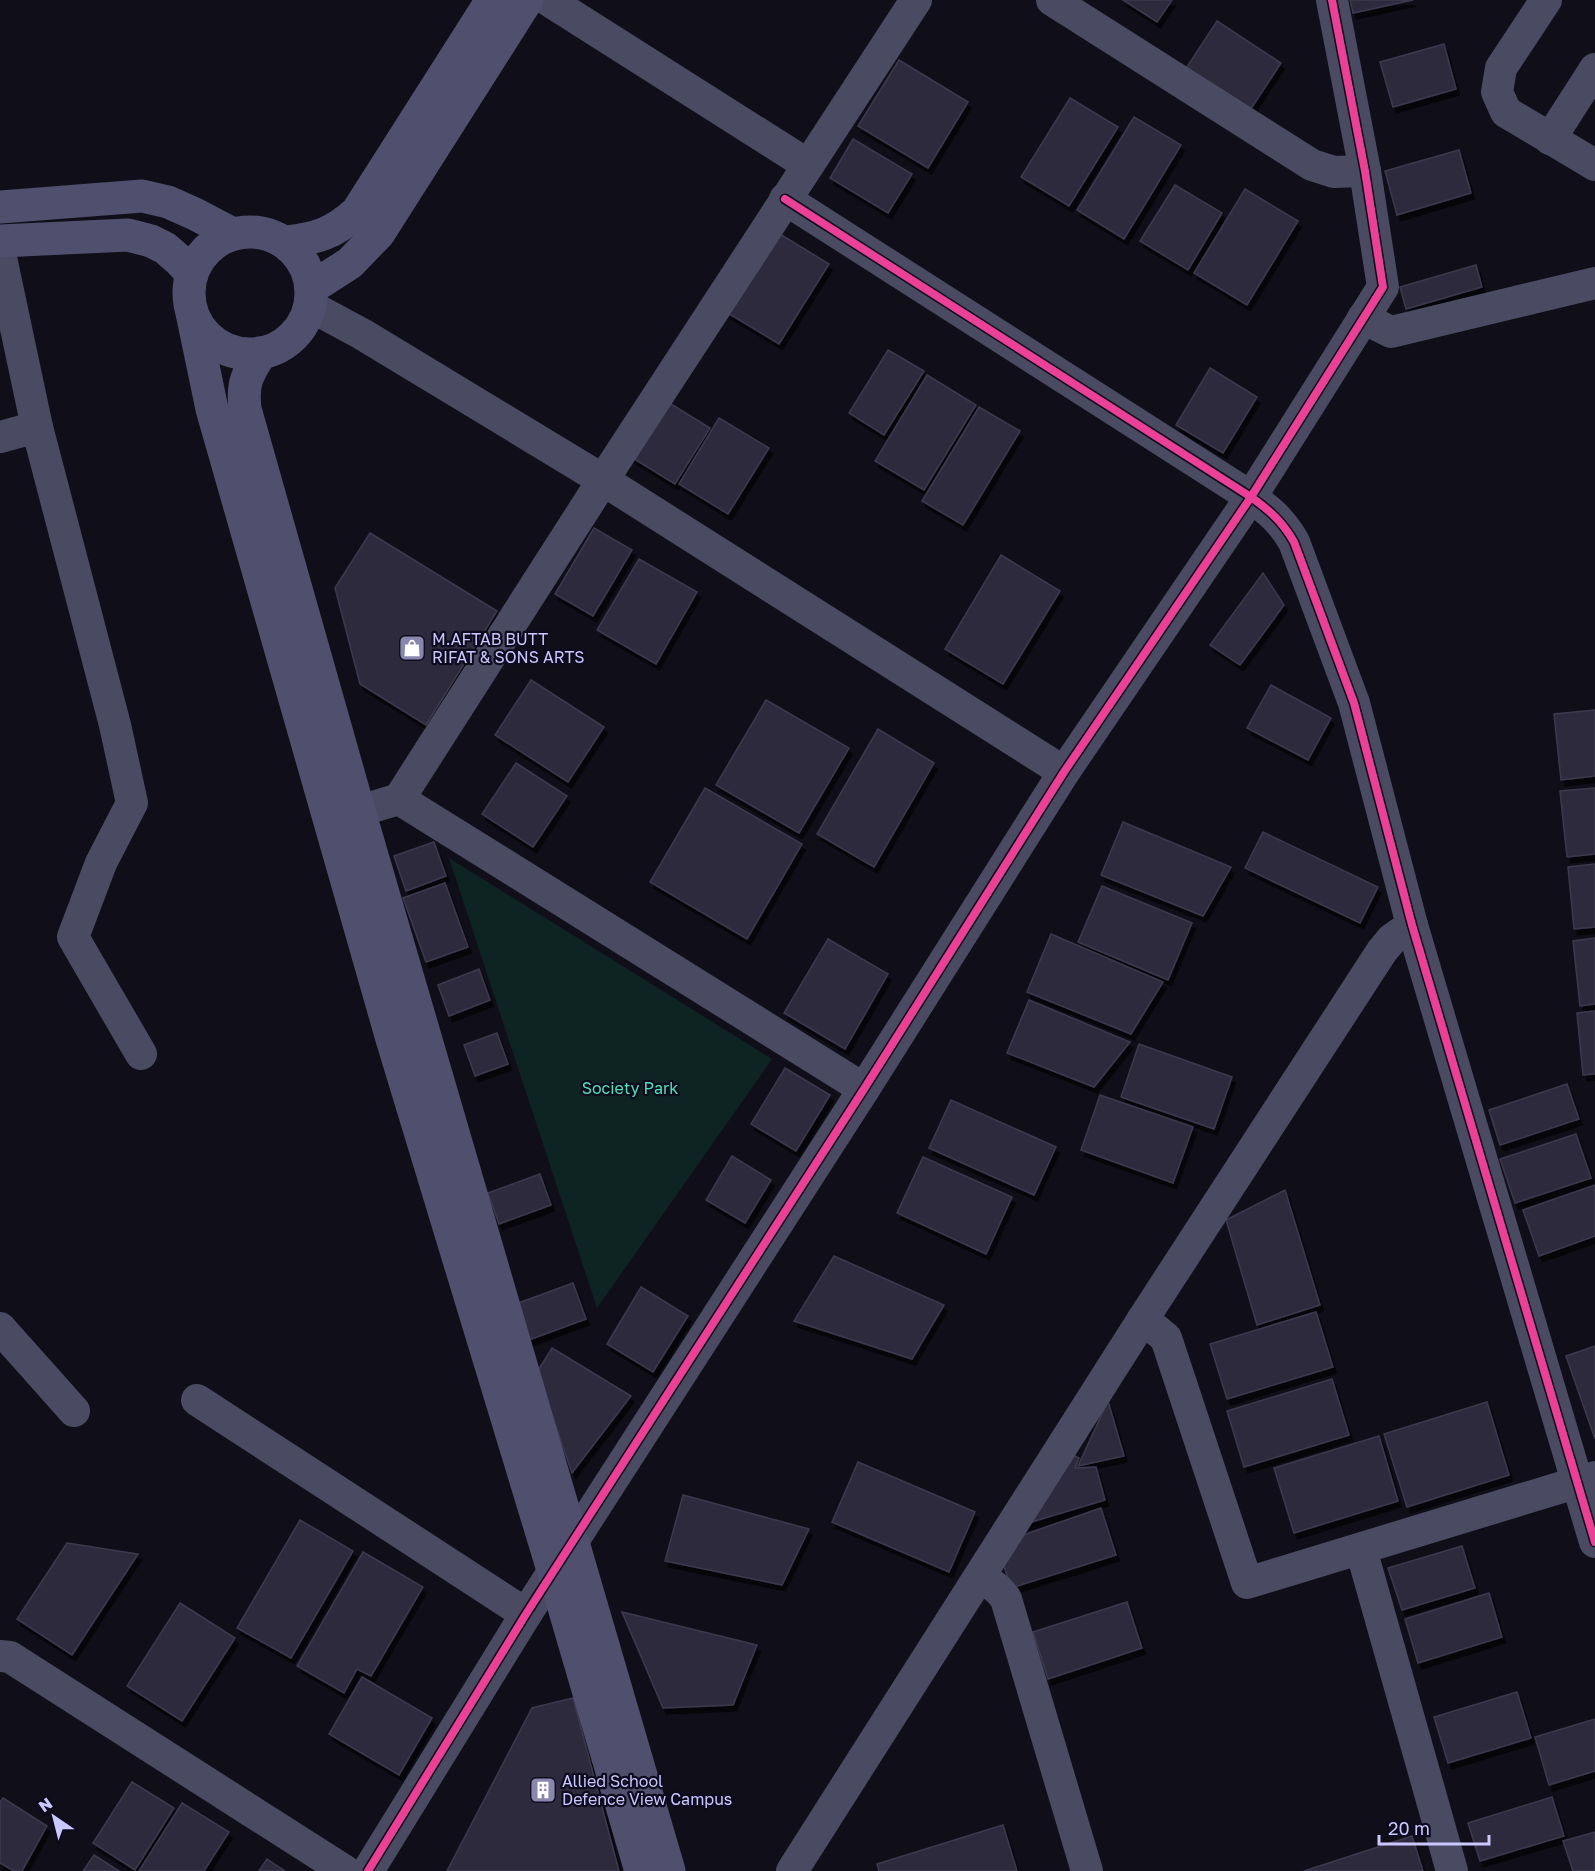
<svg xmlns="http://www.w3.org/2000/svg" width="1595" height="1871" viewBox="0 0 1595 1871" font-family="'Golos Text',sans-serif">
  <defs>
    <filter id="shadow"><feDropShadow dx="3.5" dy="6" stdDeviation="0" flood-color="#0009"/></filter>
  </defs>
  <rect width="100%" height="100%" fill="#100f19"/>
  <!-- green -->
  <path fill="#0e2423" d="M449 858 772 1059 597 1308Z"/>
  <!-- building -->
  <g fill="#2e2b3d" stroke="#3c394e" stroke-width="1.5" filter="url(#shadow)">
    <path d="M1123 0H1172L1157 22Z"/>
    <path d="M1350 0H1413L1353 13Z"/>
    <path d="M1217 21 1281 63 1245 118 1181 76Z"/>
    <path d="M1444 44 1456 89 1393 107 1380 62Z"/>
    <path d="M899 60 968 102 928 168 858 126Z"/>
    <path d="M1070 98 1118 127 1069 206 1021 177Z"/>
    <path d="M1134 117 1181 145 1124 239 1077 210Z"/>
    <path d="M853 139 912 174 888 213 830 178Z"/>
    <path d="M1459 150 1471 193 1397 215 1385 171Z"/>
    <path d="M1175 185 1222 213 1188 270 1140 241Z"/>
    <path d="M1245 189 1298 221 1247 305 1194 273Z"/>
    <path d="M775 231 829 264 779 344 726 312Z"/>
    <path d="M1476 265 1482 287 1406 309 1400 287Z"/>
    <path d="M888 350 924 371 884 435 849 413Z"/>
    <path d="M1210 368 1257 397 1223 453 1176 425Z"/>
    <path d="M927 375 976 405 924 490 875 461Z"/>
    <path d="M666 401 710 428 675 484 631 457Z"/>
    <path d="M979 407 1020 431 963 525 922 501Z"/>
    <path d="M719 418 769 448 728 514 679 484Z"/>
    <path d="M594 528 632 550 593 616 555 594Z"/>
    <path d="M370 533 497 611 426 725 360 684 335 588Z"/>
    <path d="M1001 555 1060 591 1003 684 945 649Z"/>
    <path d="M639 559 697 592 656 664 597 630Z"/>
    <path d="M1263 573 1284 605 1240 665 1210 645Z"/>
    <path d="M531 680 604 727 568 782 495 735Z"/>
    <path d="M1271 685 1331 718 1308 760 1247 728Z"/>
    <path d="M766 700 849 748 799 833 716 785Z"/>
    <path d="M1595 710V776L1561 780 1554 714Z"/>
    <path d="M878 729 934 763 874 867 817 834Z"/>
    <path d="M516 763 567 796 533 847 482 814Z"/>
    <path d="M705 788 802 844 747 939 650 882Z"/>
    <path d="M1595 788V854L1567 857 1560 791Z"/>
    <path d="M1123 822 1231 867 1203 916 1101 875Z"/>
    <path d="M1263 832 1378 887 1360 923 1245 868Z"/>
    <path d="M434 842 446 876 406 891 394 856Z"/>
    <path d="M1595 864V927L1574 929 1568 867Z"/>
    <path d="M445 883 468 947 426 962 403 898Z"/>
    <path d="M1102 886 1192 923 1168 980 1078 942Z"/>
    <path d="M1051 934 1163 982 1131 1034 1027 992Z"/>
    <path d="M1595 938V1004L1580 1006 1573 941Z"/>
    <path d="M828 939 888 974 845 1049 784 1013Z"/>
    <path d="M479 969 490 1000 449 1016 438 985Z"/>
    <path d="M1029 1000 1130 1042 1094 1087 1007 1053Z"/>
    <path d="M1595 1011V1074L1583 1075 1577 1013Z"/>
    <path d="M497 1033 508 1064 475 1076 464 1045Z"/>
    <path d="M1139 1044 1232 1077 1214 1129 1121 1097Z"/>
    <path d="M785 1068 830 1095 796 1151 751 1124Z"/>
    <path d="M1567 1084 1579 1119 1500 1145 1489 1110Z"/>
    <path d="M1100 1095 1193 1127 1173 1183 1081 1150Z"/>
    <path d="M951 1100 1056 1147 1034 1195 929 1148Z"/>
    <path d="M1576 1134 1591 1178 1515 1203 1500 1159Z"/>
    <path d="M732 1156 771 1180 745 1223 706 1200Z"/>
    <path d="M923 1157 1012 1197 986 1254 897 1213Z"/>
    <path d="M540 1174 551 1205 499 1224 488 1193Z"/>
    <path d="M1595 1185V1236L1539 1256 1523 1210Z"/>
    <path d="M1285 1190 1320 1305 1257 1325 1226 1220Z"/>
    <path d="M834 1256 944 1305 912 1359 794 1321Z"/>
    <path d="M573 1283 586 1319 526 1341 513 1305Z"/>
    <path d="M641 1287 688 1316 653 1372 607 1344Z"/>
    <path d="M1316 1312 1333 1367 1227 1399 1210 1344Z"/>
    <path d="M1595 1346V1439L1566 1356Z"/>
    <path d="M552 1348 631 1396 572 1473 537 1372Z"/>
    <path d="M1332 1379 1349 1435 1244 1467 1227 1411Z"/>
    <path d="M1108 1401 1124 1456 1078 1466Z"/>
    <path d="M1487 1402 1509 1475 1407 1507 1384 1434Z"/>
    <path d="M1379 1436 1398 1501 1294 1533 1274 1468Z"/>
    <path d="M1066 1451 1079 1458 1075 1468 1096 1467 1105 1500 1025 1524Z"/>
    <path d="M858 1462 975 1512 949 1572 832 1522Z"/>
    <path d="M683 1495 809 1529 782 1585 665 1561Z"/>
    <path d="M1101 1508 1116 1555 1011 1588 1000 1554 1026 1534Z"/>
    <path d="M300 1520 353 1551 291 1658 237 1628Z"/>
    <path d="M67 1543 138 1554 72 1655 17 1619Z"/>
    <path d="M1462 1546 1475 1588 1402 1610 1388 1568Z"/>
    <path d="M363 1552 423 1587 371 1676 357 1669 344 1693 297 1666Z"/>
    <path d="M1489 1593 1502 1637 1418 1663 1405 1619Z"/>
    <path d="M1127 1602 1142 1648 1048 1679 1033 1632Z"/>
    <path d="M180 1603 235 1638 182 1721 127 1686Z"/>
    <path d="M622 1612 757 1645 733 1705 663 1708Z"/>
    <path d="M362 1677 432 1718 399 1775 329 1734Z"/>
    <path d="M1517 1692 1531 1738 1448 1763 1434 1717Z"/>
    <path d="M573 1698 619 1871H447L532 1708Z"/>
    <path d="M1595 1719V1771L1549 1785 1535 1737Z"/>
    <path d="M132 1782 174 1808 135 1870 93 1843Z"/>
    <path d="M1552 1797 1564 1836 1480 1861 1468 1823Z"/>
    <path d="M3 1798 47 1826 22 1871H14L0 1863V1802Z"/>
    <path d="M182 1803 229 1832 204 1871H139Z"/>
    <path d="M1003 1825 1017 1871H879L877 1864Z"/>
    <path d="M1595 1832V1871H1573L1563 1841Z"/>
    <path d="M1412 1836 1423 1871H1304Z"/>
    <path d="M94 1855 119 1871H83Z"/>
    <path d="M267 1859 285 1871H259Z"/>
  </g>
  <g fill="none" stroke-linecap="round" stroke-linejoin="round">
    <!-- street -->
    <g stroke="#4a4a62" stroke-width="32">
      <path d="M548 0 808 165"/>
      <path d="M1052 0 1312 165 1334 172 1365 171"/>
      <path d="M1546 0 1501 68 1497 92 1506 112 1595 165"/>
      <path d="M1550 139 1595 69"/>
      <path d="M785 199 1251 497C1270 511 1282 521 1294 542L1354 703 1412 925 1595 1542"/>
      <path d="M0 253 37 427 115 725 132 803 101 863 73 937 141 1054"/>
      <path d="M310 306 362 334 603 480 1064 772"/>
      <path d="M1363 318 1391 332 1595 283"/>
      <path d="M0 437 37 427"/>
      <path d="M399 799 864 1089"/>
      <path d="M359 811 399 799 603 480 916 0"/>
      <path d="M1143 1319 1166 1338 1247 1583 1595 1477"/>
      <path d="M0 1328 74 1411"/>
      <path d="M197 1400 526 1614"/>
      <path d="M1361 1549 1452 1871"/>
      <path d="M980 1577C991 1584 999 1588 1006 1599L1087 1871"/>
      <path d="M0 1656 10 1657 345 1871"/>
      <path d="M368 1871 526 1614 864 1089 1064 772 1251 497 1383 287 1365 171 1332 0"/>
      <path d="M792 1871 1143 1319 1382 951 1392 939 1412 925"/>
    </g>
    <!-- secondary -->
    <g stroke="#50506e" stroke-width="33">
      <path d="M0 207 142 196 168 202 195 214 233 234"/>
      <circle cx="250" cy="293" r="61"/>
      <path d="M0 241 128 235 151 241 165 248 179 260 192 274"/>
      <path d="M286 242C317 238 333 234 357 212L492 0"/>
      <path d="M311 288 350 263 379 233 527 0"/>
      <path d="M192 313 212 409 392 1039 554 1573 641 1871"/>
      <path d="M261 353C247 374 242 384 245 409L359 811 669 1871"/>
    </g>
    <defs>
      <g id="cycleway">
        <path d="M785 199 1251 497C1270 511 1282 521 1294 542L1354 703 1412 925 1595 1542"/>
        <path d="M368 1871 526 1614 864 1089 1064 772 1251 497 1383 287 1365 171 1332 0"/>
      </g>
    </defs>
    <!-- cycleway casing -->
    <use href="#cycleway" stroke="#0d0b1d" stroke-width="11"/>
    <!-- cycleway -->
    <use href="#cycleway" stroke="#ea4096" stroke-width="8"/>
  </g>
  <!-- icons -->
  <defs>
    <symbol id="shop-square" viewBox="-11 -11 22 22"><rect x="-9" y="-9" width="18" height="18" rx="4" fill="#8a87ae" stroke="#0d0b1d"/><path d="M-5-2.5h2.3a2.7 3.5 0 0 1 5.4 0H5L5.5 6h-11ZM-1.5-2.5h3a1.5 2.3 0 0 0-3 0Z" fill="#fff"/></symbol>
    <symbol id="building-square" viewBox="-11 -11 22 22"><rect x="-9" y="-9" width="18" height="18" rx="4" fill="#8a87ae" stroke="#0d0b1d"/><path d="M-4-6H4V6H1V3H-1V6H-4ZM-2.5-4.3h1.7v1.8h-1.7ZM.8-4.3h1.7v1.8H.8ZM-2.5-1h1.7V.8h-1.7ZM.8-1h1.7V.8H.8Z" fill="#fff"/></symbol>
  </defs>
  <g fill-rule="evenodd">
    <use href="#shop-square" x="397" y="633" width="30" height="30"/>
    <use href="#building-square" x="528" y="1775" width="30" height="30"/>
  </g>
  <g text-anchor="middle" stroke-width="4.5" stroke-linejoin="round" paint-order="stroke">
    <!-- poi labels -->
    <g font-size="16" fill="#cbc7ff" stroke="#0d0b1d" text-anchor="start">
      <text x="432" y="645">M.AFTAB BUTT<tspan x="432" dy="18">RIFAT &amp; SONS ARTS</tspan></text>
      <text x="562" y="1787">Allied School<tspan x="562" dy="18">Defence View Campus</tspan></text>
    </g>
    <!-- park labels -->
    <g font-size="16" fill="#51e1b8" stroke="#0d0b1d">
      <text x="630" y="1094">Society Park</text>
    </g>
  </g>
  <!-- north arrow -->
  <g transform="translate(54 1817) rotate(325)" stroke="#0d0b1d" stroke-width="4.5" paint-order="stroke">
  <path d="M0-4.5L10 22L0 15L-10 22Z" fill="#cbc7ff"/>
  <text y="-9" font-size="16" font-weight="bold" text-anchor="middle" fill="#cbc7ff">N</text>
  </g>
  <!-- scale -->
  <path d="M1379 1835v9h110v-9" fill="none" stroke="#cbc7ff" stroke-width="3"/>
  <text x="1388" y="1835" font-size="18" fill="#cbc7ff" stroke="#0d0b1d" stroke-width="4.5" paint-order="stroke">20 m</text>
</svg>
